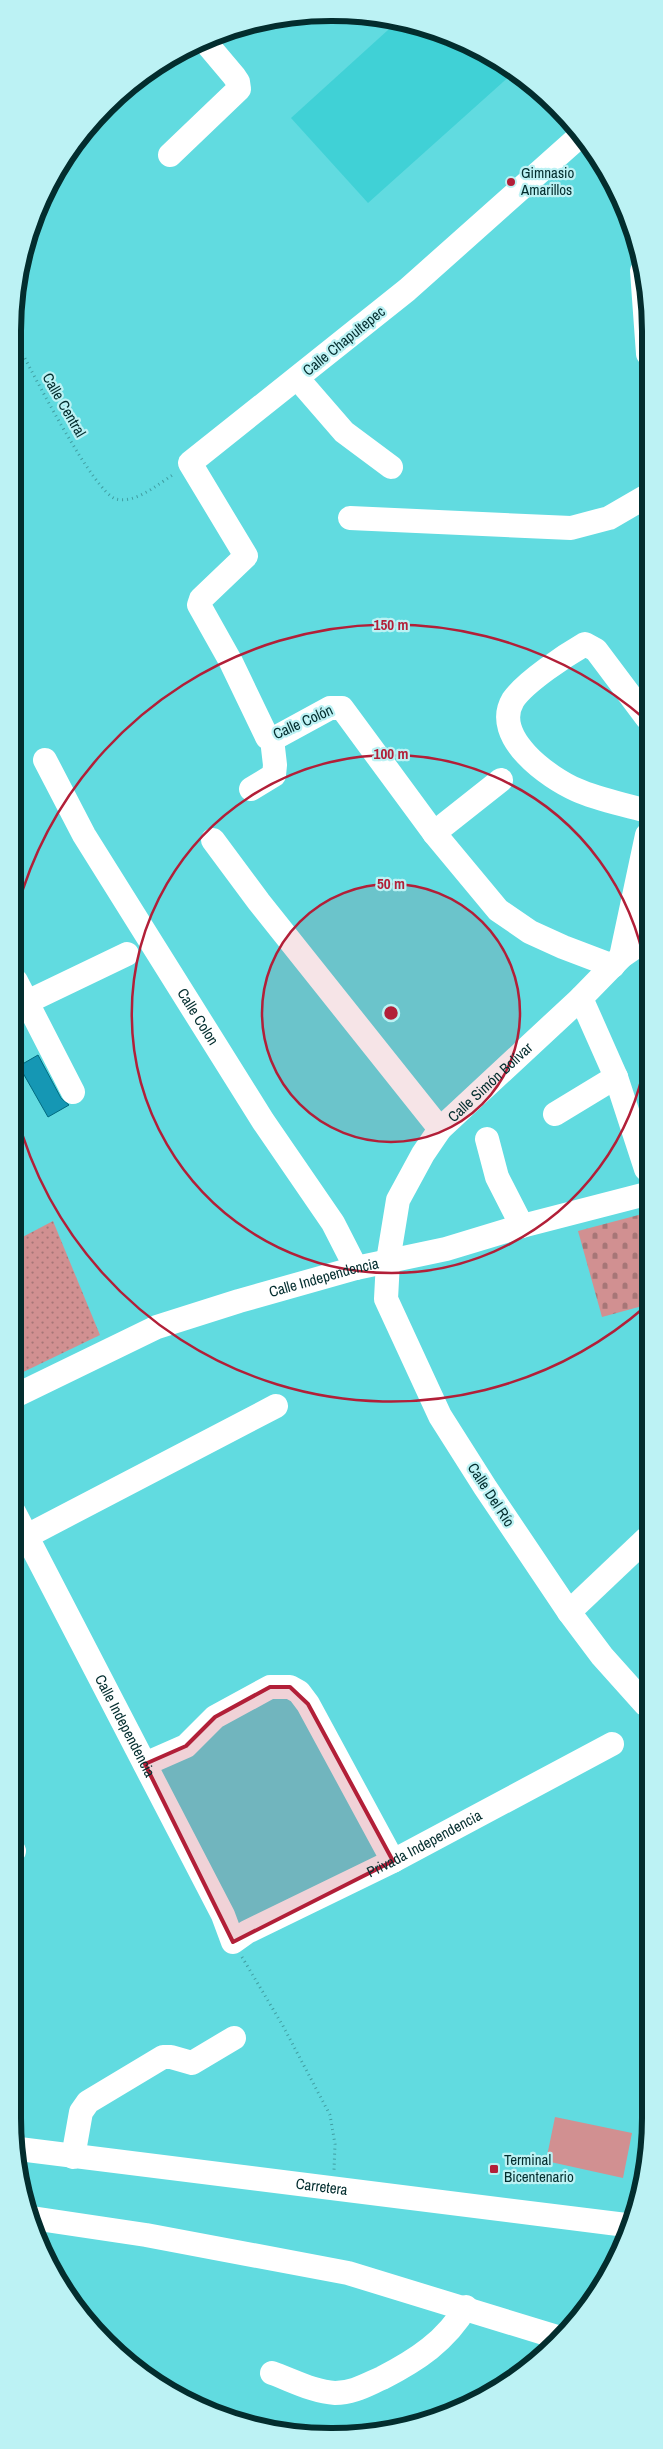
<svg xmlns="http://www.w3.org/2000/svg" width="663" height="2449" viewBox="0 0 663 2449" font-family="'Archivo Narrow',sans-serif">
  <defs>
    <pattern id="grass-dots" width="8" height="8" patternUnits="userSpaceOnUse" patternTransform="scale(1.25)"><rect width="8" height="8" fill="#d19091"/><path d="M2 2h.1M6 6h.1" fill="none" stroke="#a77677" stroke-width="1.8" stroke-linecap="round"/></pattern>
    <pattern id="cemetery-stones" width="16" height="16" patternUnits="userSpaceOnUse" patternTransform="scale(1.25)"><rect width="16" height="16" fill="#d19091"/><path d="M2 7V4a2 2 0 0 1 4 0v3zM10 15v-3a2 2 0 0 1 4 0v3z" fill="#a77677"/></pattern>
  </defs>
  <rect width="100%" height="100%" fill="#61dbe0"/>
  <!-- built -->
  <path fill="#40d1d6" d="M399 20 491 55 513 73 368 203 291 118Z"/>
  <!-- grass -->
  <path fill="url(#grass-dots)" d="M53 1221 100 1335 15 1376V1241Z"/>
  <!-- cemetery -->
  <path fill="url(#cemetery-stones)" d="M646 1213V1305L602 1317 578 1231Z"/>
  <!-- pitch -->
  <path fill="#d19091" d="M555 2117 632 2133 623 2178 546 2161Z"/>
  <!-- building -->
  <path fill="#1597b4" stroke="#006a80" d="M38 1055 61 1098 69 1105 48 1117 19 1066Z"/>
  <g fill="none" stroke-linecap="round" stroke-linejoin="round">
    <!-- path -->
    <g stroke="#409ea2" stroke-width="3" stroke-dasharray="1 4" stroke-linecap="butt">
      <path d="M18 345C31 370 94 493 116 499 136 504 158 484 174 474"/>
      <path d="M242 1957 283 2026 330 2115 335 2144 334 2170"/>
    </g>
    <!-- minor -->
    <g stroke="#fff" stroke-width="24">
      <path d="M581 135 407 290 190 463 246 556 201 599 199 605 231 662 267 737 275 738 330 708H342L434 833 498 910 530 932 563 947 613 966"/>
      <path d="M170 155 239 89 238 82 234 76 207 44"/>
      <path d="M642 271 648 354"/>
      <path d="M298 379 344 432 391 467"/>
      <path d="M350 518 571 528 609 518 647 496"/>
      <path id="s1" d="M45 760 84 835 263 1121 333 1223 356 1268"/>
      <path d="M251 789 274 775 275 765 272 739"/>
      <path d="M647 811C624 804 599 800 577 790 549 778 491 737 513 700 525 682 566 655 585 644L596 650 647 718"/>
      <path d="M434 833 501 780"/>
      <path d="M213 840 259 902 440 1129"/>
      <path d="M621 957 647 835"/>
      <path d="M16 981 73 1092"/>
      <path d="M581 998 616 1077 646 1169"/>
      <path d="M27 1002 127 954"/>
      <path d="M555 1114 616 1077"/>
      <path d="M487 1139 497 1177 522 1226"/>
      <path id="s2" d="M15 1396 157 1327 239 1301 356 1268 446 1249 522 1226 646 1194"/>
      <path id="s3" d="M14 1512 223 1915 233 1942 247 1932 393 1861 612 1744"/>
      <path d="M27 1536 276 1406"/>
      <path d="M569 1612 646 1539"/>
      <path id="s4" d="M645 1704 602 1656 569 1612 485 1487 440 1416 386 1299 388 1261 398 1200 423 1154 440 1129 581 998 621 957 647 939"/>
      <path d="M145 1764 186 1746 215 1717 270 1687H290L299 1692 308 1704 393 1861"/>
      <path d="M13 1852 14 1851"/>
      <path id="s5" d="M19 2149 626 2225"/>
      <path d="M73 2157 81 2112 88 2102 163 2057H171L192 2063 234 2038"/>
      <path d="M32 2218 146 2235 348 2273 557 2337"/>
      <path d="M272 2373C292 2380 314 2392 335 2393 353 2393 366 2385 382 2378 417 2360 446 2341 466 2307"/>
    </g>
  </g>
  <!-- marked area -->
  <path fill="#b21f38" fill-opacity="0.2" stroke="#b21f38" stroke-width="4" stroke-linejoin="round" d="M270 1687H290L308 1704 393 1861 233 1942 145 1764 186 1746 215 1717Z"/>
  <!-- distance rings -->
  <circle cx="391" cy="1013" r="129" fill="#b21f38" fill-opacity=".12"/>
  <g fill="none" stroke="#b21f38" stroke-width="2.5">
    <circle cx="391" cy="1013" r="129"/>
    <path d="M646 1058A259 259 0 1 1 646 970"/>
    <path d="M646 1306A388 388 0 0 1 16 1113M17 909A388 388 0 0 1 646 720"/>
  </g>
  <!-- markers -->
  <g fill="#b21f38" stroke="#bcf2f4" stroke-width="2">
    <circle cx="511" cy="182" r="5"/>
    <rect x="489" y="2164" width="10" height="10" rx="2.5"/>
  </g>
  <g text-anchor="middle" stroke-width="4.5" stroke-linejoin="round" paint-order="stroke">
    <!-- poi labels -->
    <g font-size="15" fill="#032d2e" stroke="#bcf2f4" text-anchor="start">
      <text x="521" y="178">Gimnasio<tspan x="521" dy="17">Amarillos</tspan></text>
      <text x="504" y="2165">Terminal<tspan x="504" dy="17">Bicentenario</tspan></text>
    </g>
    <!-- street labels -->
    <g font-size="15" fill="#032d2e" stroke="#bcf2f4">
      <text transform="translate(344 341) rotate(-39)" y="5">Calle Chapultepec</text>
      <text transform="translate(64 405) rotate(60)" y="5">Calle Central</text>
      <text transform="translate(303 722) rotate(-24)" y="5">Calle Colón</text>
      <text dy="5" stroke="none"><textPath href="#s1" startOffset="299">Calle Colon</textPath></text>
      <text dy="5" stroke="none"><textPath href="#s4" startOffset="734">Calle Simón Bolívar</textPath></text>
      <text dy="5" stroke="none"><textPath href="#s2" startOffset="332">Calle Independencia</textPath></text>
      <text transform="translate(491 1495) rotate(57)" y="5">Calle Del Río</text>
      <text dy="5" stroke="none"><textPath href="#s3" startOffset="241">Calle Independencia</textPath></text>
      <text dy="5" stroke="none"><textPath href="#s3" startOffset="698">Privada Independencia</textPath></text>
      <text dy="5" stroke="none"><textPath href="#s5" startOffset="305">Carretera</textPath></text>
    </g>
  </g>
  <!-- crop -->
  <path d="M0 0H663V2449H0ZM331 21H332A310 310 0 0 1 642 331V2118A310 310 0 0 1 332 2428H331A310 310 0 0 1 21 2118V331A310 310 0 0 1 331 21Z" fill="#bcf2f4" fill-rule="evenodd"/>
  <path fill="none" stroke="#032d2e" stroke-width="6" d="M331 21H332A310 310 0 0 1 642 331V2118A310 310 0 0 1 332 2428H331A310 310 0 0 1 21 2118V331A310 310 0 0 1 331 21Z"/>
  <circle cx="391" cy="1013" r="8" fill="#b21f38" stroke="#bcf2f4" stroke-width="2.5"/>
  <g font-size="15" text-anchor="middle" font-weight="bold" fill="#b21f38" stroke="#bcf2f4" stroke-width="4.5" stroke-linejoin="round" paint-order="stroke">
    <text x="391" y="630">150 m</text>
    <text x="391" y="759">100 m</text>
    <text x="391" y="889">50 m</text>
  </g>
</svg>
